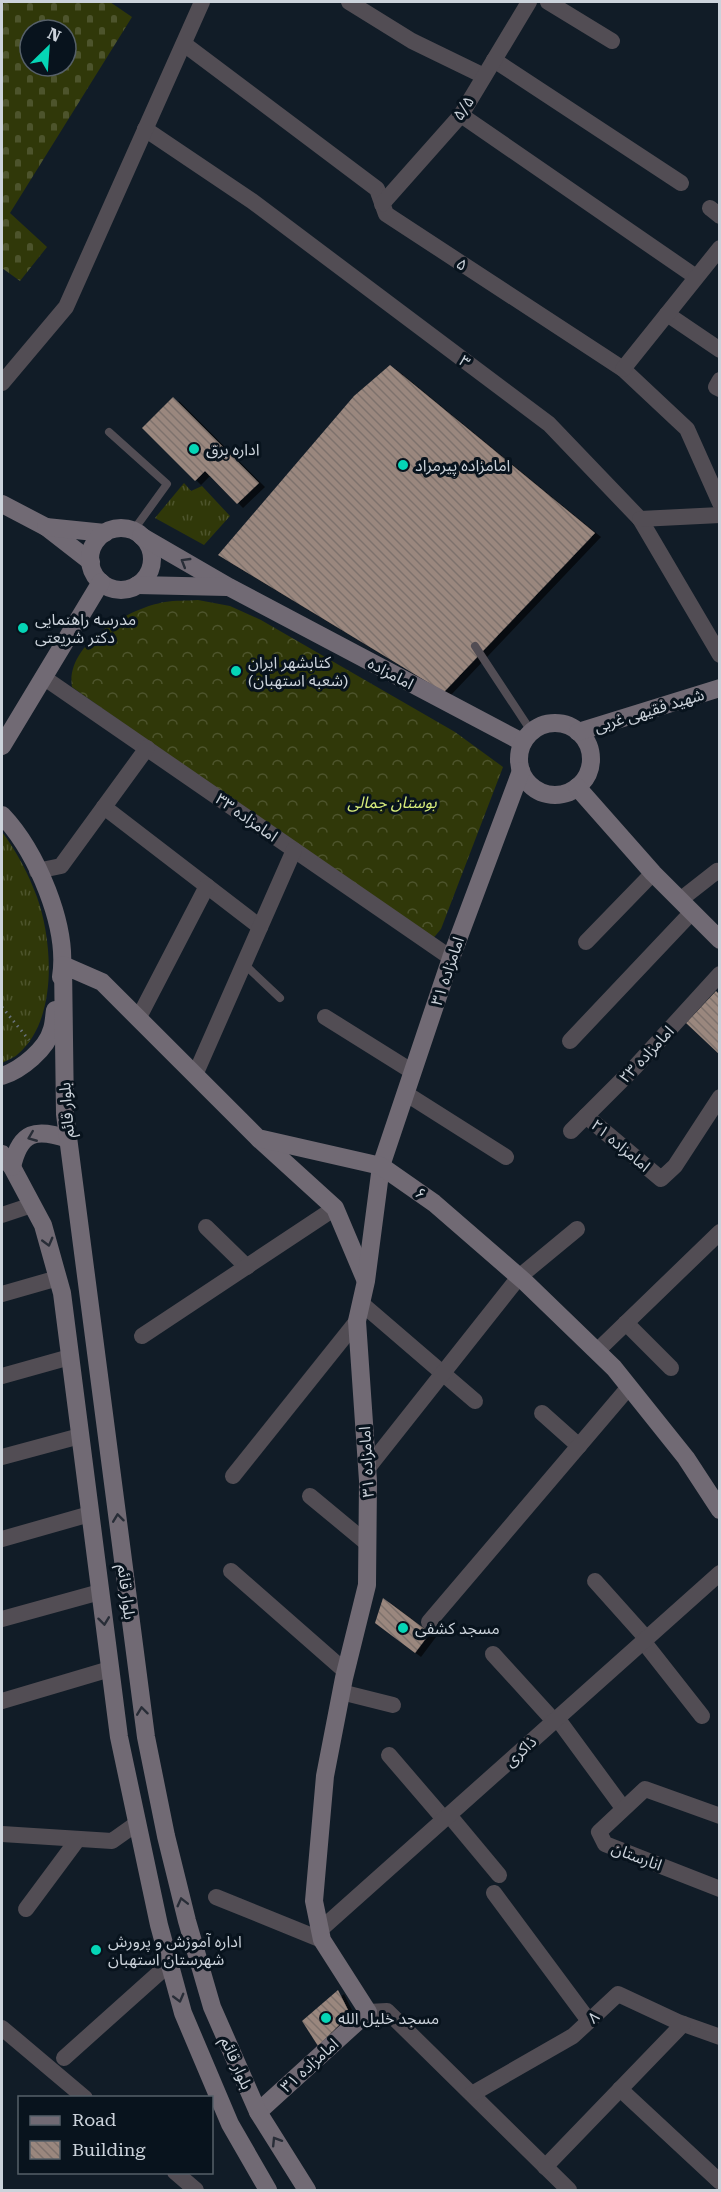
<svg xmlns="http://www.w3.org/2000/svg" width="721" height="2192" viewBox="0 0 721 2192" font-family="'Roboto Serif','Noto Sans Arabic',serif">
  <defs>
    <pattern id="grass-tufts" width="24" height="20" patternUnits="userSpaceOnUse" patternTransform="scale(1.5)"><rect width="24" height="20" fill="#303809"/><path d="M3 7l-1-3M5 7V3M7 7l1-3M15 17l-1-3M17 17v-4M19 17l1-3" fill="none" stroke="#4d542c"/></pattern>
    <pattern id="forest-crowns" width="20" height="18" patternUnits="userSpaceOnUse" patternTransform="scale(1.5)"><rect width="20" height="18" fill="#303809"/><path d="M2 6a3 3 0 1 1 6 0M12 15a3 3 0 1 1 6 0" fill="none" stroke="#4d542c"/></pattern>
    <pattern id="cemetery-stones" width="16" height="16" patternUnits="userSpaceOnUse" patternTransform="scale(1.5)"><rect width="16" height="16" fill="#303809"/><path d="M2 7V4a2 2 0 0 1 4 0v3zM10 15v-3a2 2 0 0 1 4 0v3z" fill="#4d542c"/></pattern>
    <pattern id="building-back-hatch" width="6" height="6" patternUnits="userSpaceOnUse" patternTransform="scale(1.5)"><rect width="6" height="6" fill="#9a877e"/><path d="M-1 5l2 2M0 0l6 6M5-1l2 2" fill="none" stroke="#7e716c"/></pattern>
    <filter id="shadow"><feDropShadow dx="6" dy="4" stdDeviation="0" flood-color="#0009"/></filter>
  </defs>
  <rect width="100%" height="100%" fill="#111c27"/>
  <!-- grass -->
  <g fill="url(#grass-tufts)">
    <path d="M184 483 191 491 202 486 230 516 204 545 155 518Z"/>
    <path d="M2 832C16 850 29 875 37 897 53 942 58 1020 18 1054 14 1058 7 1060 2 1063Z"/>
  </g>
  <!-- forest -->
  <path fill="url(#forest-crowns)" d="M198 600 230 606 261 620 455 732 503 767 441 929 431 941 72 687C65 644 129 608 165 602 175 600 187 601 198 600Z"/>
  <!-- cemetery -->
  <path fill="url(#cemetery-stones)" fill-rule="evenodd" d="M2 2H110L132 17 10 213 47 247 20 281 2 268ZM30 30H66V66H30Z"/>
  <!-- building -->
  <g fill="url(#building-back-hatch)" filter="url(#shadow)">
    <path d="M390 365 595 533 444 692 218 555 354 396Z"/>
    <path d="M173 397 259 483 237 504 205 471 195 481 142 428Z"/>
    <path d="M716 991 720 995V1055L686 1023Z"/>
    <path d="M383 1598 430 1633 415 1653 375 1623Z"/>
    <path d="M338 1990 350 2014 318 2046 302 2021Z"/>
  </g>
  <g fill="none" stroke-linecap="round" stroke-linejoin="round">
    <!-- path -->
    <path stroke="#69727c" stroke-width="3" stroke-dasharray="1.5 4.5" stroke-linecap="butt" d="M2 1007 29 1040"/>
    <!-- lane -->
    <g stroke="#524d54" stroke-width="8">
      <path d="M109 432 167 484 133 531"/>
      <path d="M475 646 531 731"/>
      <path d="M244 964 280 998"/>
    </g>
    <!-- street -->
    <g stroke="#524d54" stroke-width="16">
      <path d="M349 2 412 41 484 76"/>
      <path d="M548 2 612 41"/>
      <path d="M184 44 377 189 386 214 623 369 687 429 720 503"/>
      <path d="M494 60 681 183"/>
      <path d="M461 115 696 277"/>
      <path d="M145 129 252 201 549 424 640 519 720 655"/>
      <path d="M382 204 461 115 529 2"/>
      <path d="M710 208 720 216"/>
      <path d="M667 314 720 350"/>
      <path d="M623 369 720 248"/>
      <path d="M720 380 716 387 720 389"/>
      <path d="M2 383 66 307 202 2"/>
      <path d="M640 519 720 515"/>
      <path d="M43 677 451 958"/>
      <path d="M104 807 260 927"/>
      <path d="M37 871 61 866 147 748"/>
      <path d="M680 900 717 871 720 873"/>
      <path d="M586 942 653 873"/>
      <path d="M325 1017 413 1072"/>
      <path d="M138 1019 207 886"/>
      <path d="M570 1041 692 912"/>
      <path d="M195 1075 294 850"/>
      <path d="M405 1093 506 1157"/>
      <path d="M586 1116 661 1179 675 1166 720 1097"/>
      <path d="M571 1131 635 1067 720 974"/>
      <path d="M2 1215 32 1205"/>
      <path d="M206 1227 247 1267"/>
      <path d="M2 1294 58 1278"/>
      <path d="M361 1303 475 1401"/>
      <path d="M626 1323 671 1368"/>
      <path d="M142 1336 335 1208"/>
      <path d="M597 1351 720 1232"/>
      <path d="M2 1376 70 1357"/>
      <path d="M542 1413 579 1446"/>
      <path d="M2 1457 80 1436"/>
      <path d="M367 1469 519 1277 577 1229"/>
      <path d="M233 1476 357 1321"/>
      <path d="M310 1496 368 1544"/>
      <path d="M2 1539 90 1514"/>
      <path d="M231 1571 345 1671"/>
      <path d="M595 1581 646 1638"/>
      <path d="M2 1619 100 1592"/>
      <path d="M429 1622 629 1387"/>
      <path d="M643 1641 702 1716"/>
      <path d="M493 1654 554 1721"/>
      <path d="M341 1692 393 1705"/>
      <path d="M2 1701 110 1669"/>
      <path d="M557 1718 623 1808"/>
      <path d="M389 1755 444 1819"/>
      <path d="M449 1815 499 1875"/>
      <path d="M720 1816 645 1789 599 1832 605 1844 720 1889"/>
      <path d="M2 1834 112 1841 136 1824"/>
      <path d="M494 1893 589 2021"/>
      <path d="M216 1897 322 1940"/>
      <path d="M26 1909 78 1839"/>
      <path d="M320 1930 720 1573"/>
      <path d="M368 2012 387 2011 569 2190"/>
      <path d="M2 2028 85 2098"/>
      <path d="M64 2058 169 1964"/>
      <path d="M620 2089 720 2182"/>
      <path d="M472 2094 573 2036 618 1994 678 2022 720 2037"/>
      <path d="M545 2167 683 2024"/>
      <path d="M175 2172 196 2190"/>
    </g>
    <!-- secondary -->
    <g stroke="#716a74" stroke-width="18">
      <path d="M2 504 46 527 91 562"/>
      <path d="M46 527 105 533"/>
      <circle cx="121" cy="559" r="31"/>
      <path d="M141 536 229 587 522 742"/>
      <path d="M137 585 227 587"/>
      <circle cx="555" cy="759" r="36"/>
      <path d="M578 732 720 688"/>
      <path d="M2 746 101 582"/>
      <path d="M577 787 653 873 720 940"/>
      <path d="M2 815C36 851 69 926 61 977"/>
      <path d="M2 1076C21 1070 47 1049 52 1029 54 1023 54 1016 55 1010"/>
      <path d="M259 1139 335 1208 365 1279"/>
      <path d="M2 1154 12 1167 43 1225 62 1293 119 1737 159 1925 183 2013 230 2124 268 2190"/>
      <path d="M12 1167C20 1131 36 1128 68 1139"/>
      <path d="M258 2112 368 2012 322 1940 314 1901 325 1776 344 1678 367 1585 368 1481 357 1321 366 1281 381 1166 451 958 521 771"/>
      <path d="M307 2190 258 2112 212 2007 187 1921 166 1836 146 1737 65 1114 63 965 102 982 258 1138 381 1166 434 1203 525 1282 614 1368 686 1458 720 1510"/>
    </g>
  </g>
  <!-- one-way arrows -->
  <defs><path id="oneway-chevron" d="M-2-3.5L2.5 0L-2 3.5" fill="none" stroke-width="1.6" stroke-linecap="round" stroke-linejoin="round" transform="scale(1.5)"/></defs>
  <g stroke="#282d37">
    <use href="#oneway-chevron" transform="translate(185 562) rotate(-149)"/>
    <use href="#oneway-chevron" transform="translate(32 1137) rotate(158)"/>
    <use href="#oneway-chevron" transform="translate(48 1242) rotate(75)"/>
    <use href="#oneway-chevron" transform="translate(118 1518) rotate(-97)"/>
    <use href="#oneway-chevron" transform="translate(104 1621) rotate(83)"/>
    <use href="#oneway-chevron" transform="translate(142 1711) rotate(-97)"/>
    <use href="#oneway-chevron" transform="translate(182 1902) rotate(-104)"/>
    <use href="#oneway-chevron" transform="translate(179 1998) rotate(75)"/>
    <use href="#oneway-chevron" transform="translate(276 2141) rotate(-122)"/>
  </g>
  <!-- markers -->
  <g fill="#05d5b6" stroke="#08131d" stroke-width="2">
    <circle cx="194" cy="449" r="6"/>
    <circle cx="403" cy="465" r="6"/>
    <circle cx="23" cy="628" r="6"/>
    <circle cx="236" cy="671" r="6"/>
    <circle cx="403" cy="1628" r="6"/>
    <circle cx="96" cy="1950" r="6"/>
    <circle cx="326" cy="2018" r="6"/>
  </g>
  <g text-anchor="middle" stroke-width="6" stroke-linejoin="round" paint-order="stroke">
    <!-- street labels -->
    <g font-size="16" fill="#ccd3db" stroke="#08131d">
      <text transform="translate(463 108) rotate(-56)" y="6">۵/۵</text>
      <text transform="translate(462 264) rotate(33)" y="6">۵</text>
      <text transform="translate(465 361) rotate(37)" y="6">۳</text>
      <text transform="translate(391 673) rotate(28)" y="6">امامزاده</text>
      <text transform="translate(649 710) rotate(-17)" y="6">شهید فقیهی غربی</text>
      <text transform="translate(247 817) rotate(35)" y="6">امامزاده ۳۳</text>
      <text transform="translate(447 971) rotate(-71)" y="6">امامزاده ۳۱</text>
      <text transform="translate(646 1054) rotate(-47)" y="6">امامزاده ۲۳</text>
      <text transform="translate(66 1110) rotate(-94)" y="6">بلوار قائم</text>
      <text transform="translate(621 1145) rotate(40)" y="6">امامزاده ۲۱</text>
      <text transform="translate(421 1193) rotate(34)" y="6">۶</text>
      <text transform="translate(366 1462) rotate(-93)" y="6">امامزاده ۳۱</text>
      <text transform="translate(127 1592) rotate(83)" y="6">بلوار قائم</text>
      <text transform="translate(520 1751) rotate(-42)" y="6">ذاکری</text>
      <text transform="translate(637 1856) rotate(21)" y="6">انارستان</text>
      <text transform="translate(593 2017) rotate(-43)" y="6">۸</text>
      <text transform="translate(237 2063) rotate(66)" y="6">بلوار قائم</text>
      <text transform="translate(309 2065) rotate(-42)" y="6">امامزاده ۳۱</text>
    </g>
    <!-- poi labels -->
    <g font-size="16" fill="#ccd3db" stroke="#08131d" text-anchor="start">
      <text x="206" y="455">اداره برق</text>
      <text x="415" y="471">امامزاده پیرمراد</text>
      <text x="35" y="625">مدرسه راهنمایی<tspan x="35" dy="18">دکتر شریعتی</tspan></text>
      <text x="248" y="668">کتابشهر ایران<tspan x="248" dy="18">(شعبه استهبان)</tspan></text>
      <text x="415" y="1634">مسجد کشفی</text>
      <text x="108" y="1947">اداره آموزش و پرورش<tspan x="108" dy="18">شهرستان استهبان</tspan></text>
      <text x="338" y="2024">مسجد خلیل الله</text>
    </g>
    <!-- park labels -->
    <g font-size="16" font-style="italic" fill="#d8ed7c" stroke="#08131d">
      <text x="392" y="808">بوستان جمالی</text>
    </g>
  </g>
  <!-- border -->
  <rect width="721" height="2192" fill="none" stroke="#ccd3db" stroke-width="6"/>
  <!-- legend -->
  <rect x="18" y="2096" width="195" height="78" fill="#08131d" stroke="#566069" stroke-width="1.5"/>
  <rect x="30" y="2116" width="30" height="9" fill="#716a74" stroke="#566069" stroke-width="1.5"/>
  <text x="72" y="2126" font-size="18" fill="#ccd3db">Road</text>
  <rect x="30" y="2141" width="30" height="18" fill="url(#building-back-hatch)" stroke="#566069" stroke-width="1.5"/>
  <text x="72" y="2156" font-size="18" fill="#ccd3db">Building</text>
  <!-- north arrow -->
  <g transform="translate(48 48) rotate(25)"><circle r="28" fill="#08131d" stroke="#566069" stroke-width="1.5"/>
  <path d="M0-4.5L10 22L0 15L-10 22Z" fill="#05d5b6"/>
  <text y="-9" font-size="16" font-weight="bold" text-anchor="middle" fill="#ccd3db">N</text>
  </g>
</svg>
